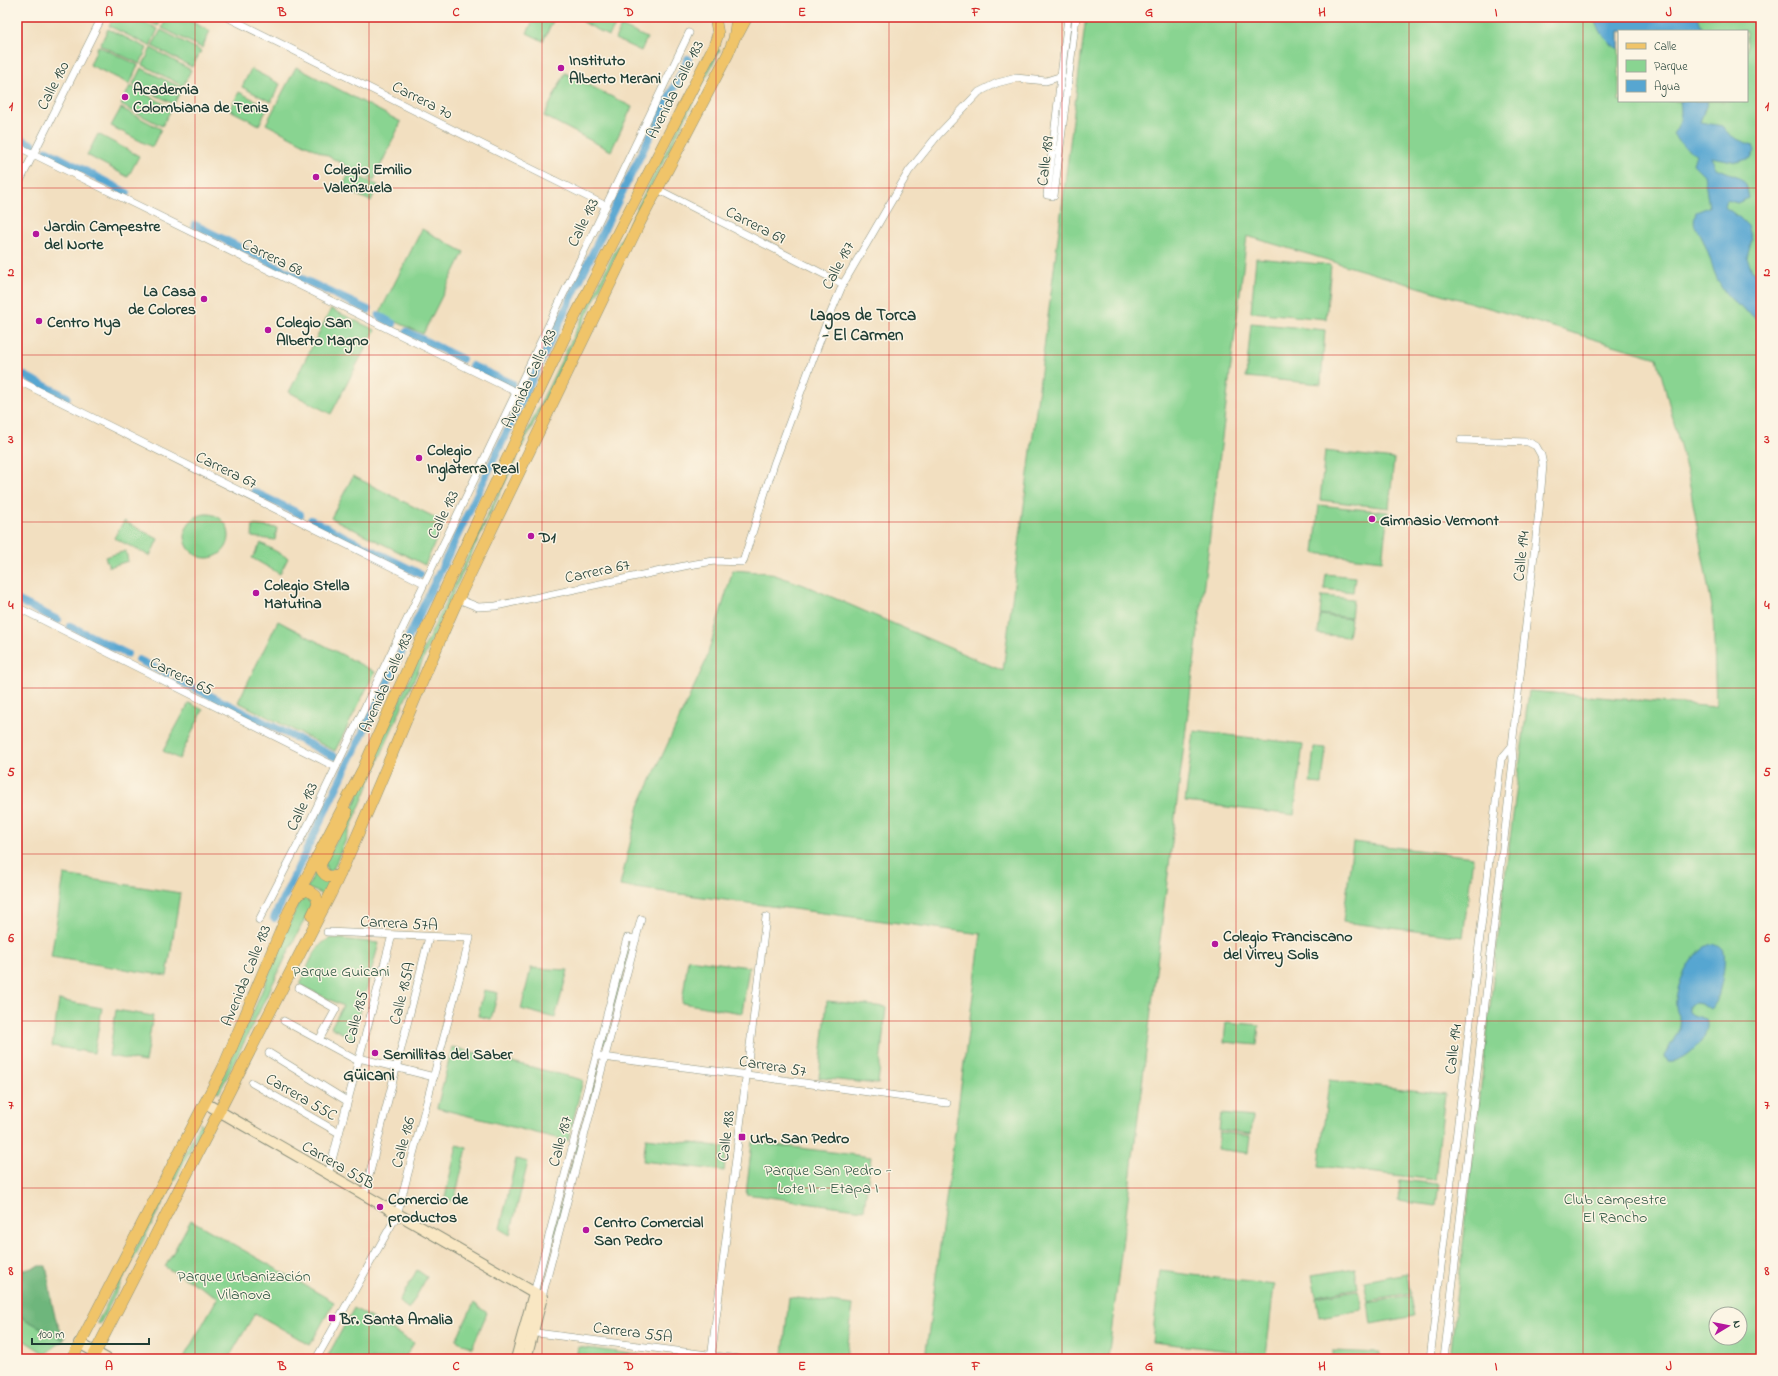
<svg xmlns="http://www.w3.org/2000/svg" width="1778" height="1376" viewBox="0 0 1778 1376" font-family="'Indie Flower',sans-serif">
  <rect width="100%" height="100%" fill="#fcf5e5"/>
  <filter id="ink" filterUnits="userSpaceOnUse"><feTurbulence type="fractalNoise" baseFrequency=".025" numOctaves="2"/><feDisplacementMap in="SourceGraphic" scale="8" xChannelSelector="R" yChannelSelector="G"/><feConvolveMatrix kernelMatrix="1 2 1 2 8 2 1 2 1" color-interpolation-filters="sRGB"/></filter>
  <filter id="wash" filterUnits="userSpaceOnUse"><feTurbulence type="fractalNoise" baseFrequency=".012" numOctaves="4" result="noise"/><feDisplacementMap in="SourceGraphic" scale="16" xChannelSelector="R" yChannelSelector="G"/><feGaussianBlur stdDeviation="0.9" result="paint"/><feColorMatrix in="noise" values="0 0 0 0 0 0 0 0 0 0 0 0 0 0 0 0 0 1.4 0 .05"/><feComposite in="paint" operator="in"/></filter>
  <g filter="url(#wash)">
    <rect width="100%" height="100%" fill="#f2dfc0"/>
    <!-- green -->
    <g fill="#89d491" stroke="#548862" fill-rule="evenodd">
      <path d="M114 17H134L158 29 150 46 109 26Z"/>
      <path d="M140 17H163L158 26Z"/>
      <path d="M167 17H182L210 31 202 48 162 28Z"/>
      <path d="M535 17H555L543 41 527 33Z"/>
      <path d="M585 17H603L616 24 609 36 583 22Z"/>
      <path d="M1086 17H1761V1359H1450L1502 901 1529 691 1716 707 1713 613 1688 476 1657 358 1247 236 1108 1359H925L981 934 620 886 639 806 705 663 733 570 769 573 804 585 1003 671ZM1619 31H1747V101H1619ZM1716 1314H1740V1338H1716Z"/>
      <path d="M621 26 647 38 641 51 615 39Z"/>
      <path d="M108 29 147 48 140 64 100 45Z"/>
      <path d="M161 30 201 51 192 67 152 46Z"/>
      <path d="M98 46 138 65 130 84 90 65Z"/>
      <path d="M151 48 191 70 183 86 143 65Z"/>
      <path d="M718 49 720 50C616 256 511 462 417 673 387 738 361 804 333 870L327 871 325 863 351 813 373 759 413 671 546 392 612 257Z"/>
      <path d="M296 67 401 122 374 180 266 124Z"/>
      <path d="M141 68 182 88 174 104 133 84Z"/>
      <path d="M251 69 280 84 271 102 242 87Z"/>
      <path d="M565 73 632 107 611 151 544 116Z"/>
      <path d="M130 86 172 108 162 126 121 105Z"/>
      <path d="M239 92 268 107 259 125 230 110Z"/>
      <path d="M121 108 161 129 152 147 111 126Z"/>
      <path d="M98 134 139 156 128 177 87 155Z"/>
      <path d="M349 173 378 185 371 201 342 189Z"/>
      <path d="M422 229 464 252 423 334 379 314Z"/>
      <path d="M1256 258 1331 265 1326 319 1251 312Z"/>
      <path d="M331 309 375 330 331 414 289 392Z"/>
      <path d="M1251 323 1325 330 1321 384 1246 377Z"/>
      <path d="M1325 451 1394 459 1389 508 1320 500Z"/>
      <path d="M353 476 444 522 425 565 331 518Z"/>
      <path d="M1319 505 1388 512 1382 561 1314 553Z"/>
      <circle cx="207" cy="536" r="22"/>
      <path d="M124 521 158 539 150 556 114 538Z"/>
      <path d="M253 525 277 528 275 540 252 537Z"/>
      <path d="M261 543 288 558 280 574 252 558Z"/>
      <path d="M126 551 128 561 109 567 105 557Z"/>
      <path d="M1326 574 1355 577 1353 592 1324 589Z"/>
      <path d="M1322 596 1353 599 1351 618 1320 614Z"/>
      <path d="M1320 615 1351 619 1348 637 1318 634Z"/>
      <path d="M278 621 375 672 335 751 238 702Z"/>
      <path d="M189 703 203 710 179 759 163 751Z"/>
      <path d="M1194 731 1303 744 1294 815 1185 802Z"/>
      <path d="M1314 747 1326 748 1322 784 1310 783Z"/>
      <path d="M1353 842 1473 857 1463 937 1343 922Z"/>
      <path d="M316 870 332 880 323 898 320 893 307 888Z"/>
      <path d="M64 875 180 893 167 976 51 957Z"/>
      <path d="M305 897H310L313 902 219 1093 216 1091 254 1010 299 901Z"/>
      <path d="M331 938 379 943 353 1039 331 1027 343 1006 300 985C308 968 313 945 331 938Z"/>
      <path d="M629 943H631L604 1045 602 1044Z"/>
      <path d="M688 959 749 967 742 1013 682 1003Z"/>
      <path d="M531 968 568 970 555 1018 521 1009Z"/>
      <path d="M484 990 498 993 491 1019 478 1016Z"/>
      <path d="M59 1000 102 1008 94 1053 52 1046Z"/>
      <path d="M827 1001 886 1007 878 1084 819 1078Z"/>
      <path d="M116 1010 153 1016 145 1062 109 1056Z"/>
      <path d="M1226 1022 1259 1025 1257 1045 1224 1042Z"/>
      <path d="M452 1047 583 1080 568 1141 437 1108Z"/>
      <path d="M599 1065H600L541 1287 539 1285Z"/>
      <path d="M1329 1080 1445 1094 1435 1180 1319 1166Z"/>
      <path d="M1221 1114 1253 1117 1251 1134 1219 1130Z"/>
      <path d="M200 1123 203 1125 100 1324 97 1323Z"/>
      <path d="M1219 1132 1250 1136 1248 1153 1217 1149Z"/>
      <path d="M646 1138 727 1147 724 1171 643 1161Z"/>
      <path d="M752 1142 871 1157 864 1210 746 1194Z"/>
      <path d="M457 1145 467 1148 454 1202 445 1197Z"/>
      <path d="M516 1159 528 1162 510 1235 500 1229Z"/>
      <path d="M1400 1180 1439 1184 1436 1206 1398 1201Z"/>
      <path d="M191 1220 334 1302 310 1345 255 1313 228 1359H183L218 1297 165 1267Z"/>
      <path d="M1355 1268 1358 1288 1316 1296 1312 1275Z"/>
      <path d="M417 1270 427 1277 409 1309 399 1302Z"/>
      <path d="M1160 1271 1274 1285 1266 1355 1152 1342Z"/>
      <path d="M1407 1273 1410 1294 1368 1301 1364 1281Z"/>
      <path d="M1358 1290 1362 1310 1319 1317 1316 1297Z"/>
      <path d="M1410 1296 1414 1316 1371 1324 1368 1303Z"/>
      <path d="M789 1297 853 1305 846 1359H826L783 1354Z"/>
      <path d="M474 1303 487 1313 472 1348 456 1340Z"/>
      <path d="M354 1308 414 1343 404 1359H326Z"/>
      <path d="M17 1315 64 1340 45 1354 17 1336Z"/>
      <path d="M578 1347 640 1355V1359H576Z"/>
      <path d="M1333 1351 1380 1353V1359H1333Z"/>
    </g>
    <!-- forest -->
    <path fill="#6eb67b" stroke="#467a58" d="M39 1266H46C52 1291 50 1316 65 1337L64 1340 17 1315V1269L25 1270Z"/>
    <!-- water -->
    <g fill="#57a6d1" stroke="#3b7282">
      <path d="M1594 17H1698L1703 31H1619V49C1607 44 1598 29 1594 17Z"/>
      <path d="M1680 101H1708L1700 122 1722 126C1730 138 1741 141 1753 145L1755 151 1751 158 1737 162 1711 157 1716 168 1737 176 1746 184 1749 198 1737 203 1727 200 1725 207 1740 218 1748 226 1752 239 1747 258 1752 271 1761 282V321C1745 311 1726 299 1718 281 1712 268 1709 253 1703 240 1697 227 1691 229 1696 212L1709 207 1704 175 1693 164 1696 154 1683 146 1673 134C1681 123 1682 114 1680 101Z"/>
      <path d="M1712 944C1716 945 1720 946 1723 950 1728 957 1719 1005 1711 1009L1701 1003 1694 1002 1689 1006V1012L1693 1015 1706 1019C1713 1036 1685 1065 1668 1062L1665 1056 1666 1052C1670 1047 1679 1031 1680 1025 1682 1018 1677 1014 1676 1008 1673 989 1692 948 1712 944Z"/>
    </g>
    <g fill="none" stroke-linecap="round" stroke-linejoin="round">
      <!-- stream -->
      <path stroke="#57a6d1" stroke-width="2.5" d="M300 514 303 516"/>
      <!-- canal -->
      <g stroke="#57a6d1" stroke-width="8">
        <path d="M17 137 33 145"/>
        <path d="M47 151 127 193"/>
        <path d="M195 225 269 262"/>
        <path d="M273 265 368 310"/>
        <path d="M379 316 393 324"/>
        <path d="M407 332 462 359"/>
        <path d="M472 366 512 384"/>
        <path d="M17 372 67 397"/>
        <path d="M254 492 300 514"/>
        <path d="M311 520 420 574"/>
        <path d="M17 600 58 620"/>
        <path d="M70 626 127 654"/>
        <path d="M139 660 167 674"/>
        <path d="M178 680 335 757"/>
        <path d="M274 918 609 219 688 59"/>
      </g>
    </g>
  </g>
  <g filter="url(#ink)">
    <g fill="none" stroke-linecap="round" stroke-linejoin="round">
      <defs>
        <g id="street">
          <path d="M227 17 606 206"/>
          <path d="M1068 17 1047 195 1054 196 1076 17"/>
          <path d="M17 146 516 392"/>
          <path d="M17 187 102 17"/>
          <path d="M657 189 843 284"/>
          <path d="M17 380 424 583"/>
          <path d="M458 599 478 607 496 606 689 565 714 561 743 562 774 464 826 324 843 284 909 171 938 135 979 92 997 83 1016 78 1046 81 1062 76"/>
          <path d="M17 607 336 767"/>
          <path d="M259 920 311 819 689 33"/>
          <path d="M299 988 336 1009 319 1040"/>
          <path d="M284 1021 358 1061"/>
          <path d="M269 1053 347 1101"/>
          <path d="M602 1057 733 1073 947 1103"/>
          <path d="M359 1058 434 1077"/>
          <path d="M252 1083 339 1133"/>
          <path d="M328 1175 392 935"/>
          <path d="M364 1196 429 937"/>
          <path d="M534 1293 627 938 636 939"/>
          <path d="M542 1297 641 919"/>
          <path d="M529 1332 739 1359"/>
          <path d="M316 1359 397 1215 470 938 327 932"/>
          <path d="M711 1359 766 917"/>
          <path d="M1430 1359 1501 759 1512 746"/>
          <path d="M1444 1359 1513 761 1512 746 1539 511 1543 465 1541 455 1536 446 1528 442 1461 440"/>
        </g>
        <g id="secondary">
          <path d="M205 1103 542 1297 526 1359"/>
          <path d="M79 1343 107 1359"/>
          <path d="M516 1359 534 1293"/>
        </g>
        <g id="primary">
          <path d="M738 34 747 17"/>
          <path d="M340 874C331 880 322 876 320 865L347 813"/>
          <path d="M298 894 308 890 316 896 318 903 312 916"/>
          <path d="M72 1359 223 1068 289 911 363 769 413 657 569 328 714 46 718 34 715 17"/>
          <path d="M92 1359 331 893C377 797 414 696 458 599L638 226 728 54 734 39 737 17"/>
        </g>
      </defs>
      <!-- street casing -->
      <use href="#street" stroke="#888e7a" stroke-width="8"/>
      <!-- secondary casing -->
      <use href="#secondary" stroke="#888e7a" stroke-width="12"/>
      <!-- primary casing -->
      <use href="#primary" stroke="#888e7a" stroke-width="12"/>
      <!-- street -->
      <use href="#street" stroke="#fff" stroke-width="7"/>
      <!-- secondary -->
      <use href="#secondary" stroke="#f9e7c3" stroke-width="10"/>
      <!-- primary -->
      <use href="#primary" stroke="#f0c469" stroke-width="11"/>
    </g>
  </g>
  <!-- grid -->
  <path fill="none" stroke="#d62828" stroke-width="1" stroke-opacity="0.55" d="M195 17V1359M369 17V1359M542 17V1359M716 17V1359M889 17V1359M1062 17V1359M1236 17V1359M1409 17V1359M1583 17V1359M17 188H1761M17 355H1761M17 522H1761M17 688H1761M17 854H1761M17 1021H1761M17 1188H1761"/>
  <!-- markers -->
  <g fill="#b5179e" stroke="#fcf5e5" stroke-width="1.5">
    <circle cx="561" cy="68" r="4"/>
    <circle cx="125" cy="97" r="4"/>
    <circle cx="316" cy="177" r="4"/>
    <circle cx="36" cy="234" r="4"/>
    <circle cx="204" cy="299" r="4"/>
    <circle cx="39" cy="321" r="4"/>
    <circle cx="268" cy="330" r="4"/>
    <circle cx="419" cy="458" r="4"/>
    <circle cx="1372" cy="519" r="4"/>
    <circle cx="531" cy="536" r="4"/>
    <circle cx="256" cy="593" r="4"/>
    <circle cx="1215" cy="944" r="4"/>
    <circle cx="375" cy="1053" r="4"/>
    <rect x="738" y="1133" width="8" height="8" rx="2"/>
    <circle cx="380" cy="1207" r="4"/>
    <circle cx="586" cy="1230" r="4"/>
    <rect x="328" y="1314" width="8" height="8" rx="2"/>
  </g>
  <g text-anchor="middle" stroke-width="3" stroke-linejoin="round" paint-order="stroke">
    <!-- poi labels -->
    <g font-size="16" font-weight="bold" fill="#1f3d34" stroke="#fcf5e5" text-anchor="start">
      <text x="569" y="65">Instituto<tspan x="569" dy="18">Alberto Merani</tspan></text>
      <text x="133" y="94">Academia<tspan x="133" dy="18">Colombiana de Tenis</tspan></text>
      <text x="324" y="174">Colegio Emilio<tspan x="324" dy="18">Valenzuela</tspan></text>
      <text x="44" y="231">Jardin Campestre<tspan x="44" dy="18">del Norte</tspan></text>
      <text x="196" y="296" text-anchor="end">La Casa<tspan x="196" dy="18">de Colores</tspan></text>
      <text x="47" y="327">Centro Mya</text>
      <text x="276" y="327">Colegio San<tspan x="276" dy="18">Alberto Magno</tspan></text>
      <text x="427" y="455">Colegio<tspan x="427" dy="18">Inglaterra Real</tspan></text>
      <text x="1380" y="525">Gimnasio Vermont</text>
      <text x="539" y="542">D1</text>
      <text x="264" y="590">Colegio Stella<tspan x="264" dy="18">Matutina</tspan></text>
      <text x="1223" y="941">Colegio Franciscano<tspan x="1223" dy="18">del Virrey Solis</tspan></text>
      <text x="383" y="1059">Semillitas del Saber</text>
      <text x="750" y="1143">Urb. San Pedro</text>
      <text x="388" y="1204">Comercio de<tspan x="388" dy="18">productos</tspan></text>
      <text x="594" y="1227">Centro Comercial<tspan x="594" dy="18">San Pedro</tspan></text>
      <text x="340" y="1324">Br. Santa Amalia</text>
    </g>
    <!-- street labels -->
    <g font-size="16" fill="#1f3d34" stroke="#fcf5e5">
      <text transform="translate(52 85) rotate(-63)" y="6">Calle 180</text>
      <text transform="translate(674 89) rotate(-63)" y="6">Avenida Calle 183</text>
      <text transform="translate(423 99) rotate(27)" y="6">Carrera 70</text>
      <text transform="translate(1044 161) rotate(-83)" y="6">Calle 189</text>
      <text transform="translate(582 222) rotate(-64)" y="6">Calle 183</text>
      <text transform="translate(756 224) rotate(27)" y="6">Carrera 69</text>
      <text transform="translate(273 256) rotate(26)" y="6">Carrera 68</text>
      <text transform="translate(837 265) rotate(-62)" y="6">Calle 187</text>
      <text transform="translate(528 378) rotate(-65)" y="6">Avenida Calle 183</text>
      <text transform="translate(227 469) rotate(26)" y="6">Carrera 67</text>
      <text transform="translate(442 514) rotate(-64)" y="6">Calle 183</text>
      <text transform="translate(1520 556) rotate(-84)" y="6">Calle 194</text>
      <text transform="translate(597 570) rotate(-12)" y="6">Carrera 67</text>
      <text transform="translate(182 675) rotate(26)" y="6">Carrera 65</text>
      <text transform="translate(385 682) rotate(-66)" y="6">Avenida Calle 183</text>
      <text transform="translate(301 806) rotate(-64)" y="6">Calle 183</text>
      <text transform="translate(399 922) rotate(3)" y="6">Carrera 57A</text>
      <text transform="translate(245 975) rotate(-68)" y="6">Avenida Calle 183</text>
      <text transform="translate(401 993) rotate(-76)" y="6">Calle 185A</text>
      <text transform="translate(355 1017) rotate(-75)" y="6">Calle 185</text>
      <text transform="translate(1452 1049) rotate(-83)" y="6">Calle 194</text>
      <text transform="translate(773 1065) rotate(9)" y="6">Carrera 57</text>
      <text transform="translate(302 1096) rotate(30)" y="6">Carrera 55C</text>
      <text transform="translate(725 1136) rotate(-83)" y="6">Calle 188</text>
      <text transform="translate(559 1141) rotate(-75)" y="6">Calle 187</text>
      <text transform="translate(402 1142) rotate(-75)" y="6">Calle 186</text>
      <text transform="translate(339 1164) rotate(30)" y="6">Carrera 55B</text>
      <text transform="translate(633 1331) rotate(7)" y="6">Carrera 55A</text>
    </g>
    <!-- park labels -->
    <g font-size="16" fill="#345b47" stroke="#fcf5e5">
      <text x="341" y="976">Parque Guicani</text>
      <text x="828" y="1175">Parque San Pedro -<tspan x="828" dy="18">Lote II - Etapa I</tspan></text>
      <text x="1615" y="1204">Club campestre<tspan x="1615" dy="18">El Rancho</tspan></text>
      <text x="244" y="1281">Parque Urbanización<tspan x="244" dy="18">Vilanova</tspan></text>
    </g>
    <!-- neighbourhood labels -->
    <g font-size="17" font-weight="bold" fill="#1f3d34" stroke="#fcf5e5">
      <text x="863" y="320">Lagos de Torca<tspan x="863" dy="20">- El Carmen</tspan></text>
      <text x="369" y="1080">Güicani</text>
    </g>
  </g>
  <!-- margin -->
  <rect width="1778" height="1376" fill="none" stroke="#fcf5e5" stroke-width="44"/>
  <!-- legend -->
  <rect x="1618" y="30" width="130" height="72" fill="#fcf5e5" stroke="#a4ab9e"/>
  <rect x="1626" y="43" width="20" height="6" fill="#f0c469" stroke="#a4ab9e"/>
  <text x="1654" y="50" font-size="12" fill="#1f3d34">Calle</text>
  <rect x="1626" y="60" width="20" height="12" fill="#89d491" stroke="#a4ab9e"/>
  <text x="1654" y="70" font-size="12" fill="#1f3d34">Parque</text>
  <rect x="1626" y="80" width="20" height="12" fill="#57a6d1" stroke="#a4ab9e"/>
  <text x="1654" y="90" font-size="12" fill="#1f3d34">Agua</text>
  <!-- north arrow -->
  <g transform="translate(1728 1326) rotate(80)"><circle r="19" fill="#fcf5e5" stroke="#a4ab9e"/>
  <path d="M0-3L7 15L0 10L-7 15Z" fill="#b5179e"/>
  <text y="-6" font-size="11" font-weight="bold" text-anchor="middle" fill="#1f3d34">N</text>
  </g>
  <!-- scale -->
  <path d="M32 1338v6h117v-6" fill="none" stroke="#1f3d34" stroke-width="2"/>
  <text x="38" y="1338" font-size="12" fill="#1f3d34" stroke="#fcf5e5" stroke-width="3" paint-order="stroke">100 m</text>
  <rect x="22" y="22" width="1734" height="1332" fill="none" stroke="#d62828" stroke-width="1.5"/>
  <g font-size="13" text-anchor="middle" font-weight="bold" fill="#d62828">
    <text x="109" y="16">A</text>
    <text x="282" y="16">B</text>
    <text x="456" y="16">C</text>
    <text x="629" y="16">D</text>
    <text x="802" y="16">E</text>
    <text x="976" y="16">F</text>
    <text x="1149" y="16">G</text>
    <text x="1322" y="16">H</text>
    <text x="1496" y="16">I</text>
    <text x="1669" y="16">J</text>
    <text x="11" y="110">1</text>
    <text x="1767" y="110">1</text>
    <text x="11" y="276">2</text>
    <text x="1767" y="276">2</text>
    <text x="11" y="443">3</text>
    <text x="1767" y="443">3</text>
    <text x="11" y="609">4</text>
    <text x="1767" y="609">4</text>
    <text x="11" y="776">5</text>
    <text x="1767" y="776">5</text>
    <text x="11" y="942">6</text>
    <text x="1767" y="942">6</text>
    <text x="11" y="1109">7</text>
    <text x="1767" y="1109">7</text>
    <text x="11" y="1275">8</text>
    <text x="1767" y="1275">8</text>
    <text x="109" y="1370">A</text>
    <text x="282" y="1370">B</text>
    <text x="456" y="1370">C</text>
    <text x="629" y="1370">D</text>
    <text x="802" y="1370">E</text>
    <text x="976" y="1370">F</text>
    <text x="1149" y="1370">G</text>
    <text x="1322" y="1370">H</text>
    <text x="1496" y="1370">I</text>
    <text x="1669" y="1370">J</text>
  </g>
</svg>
